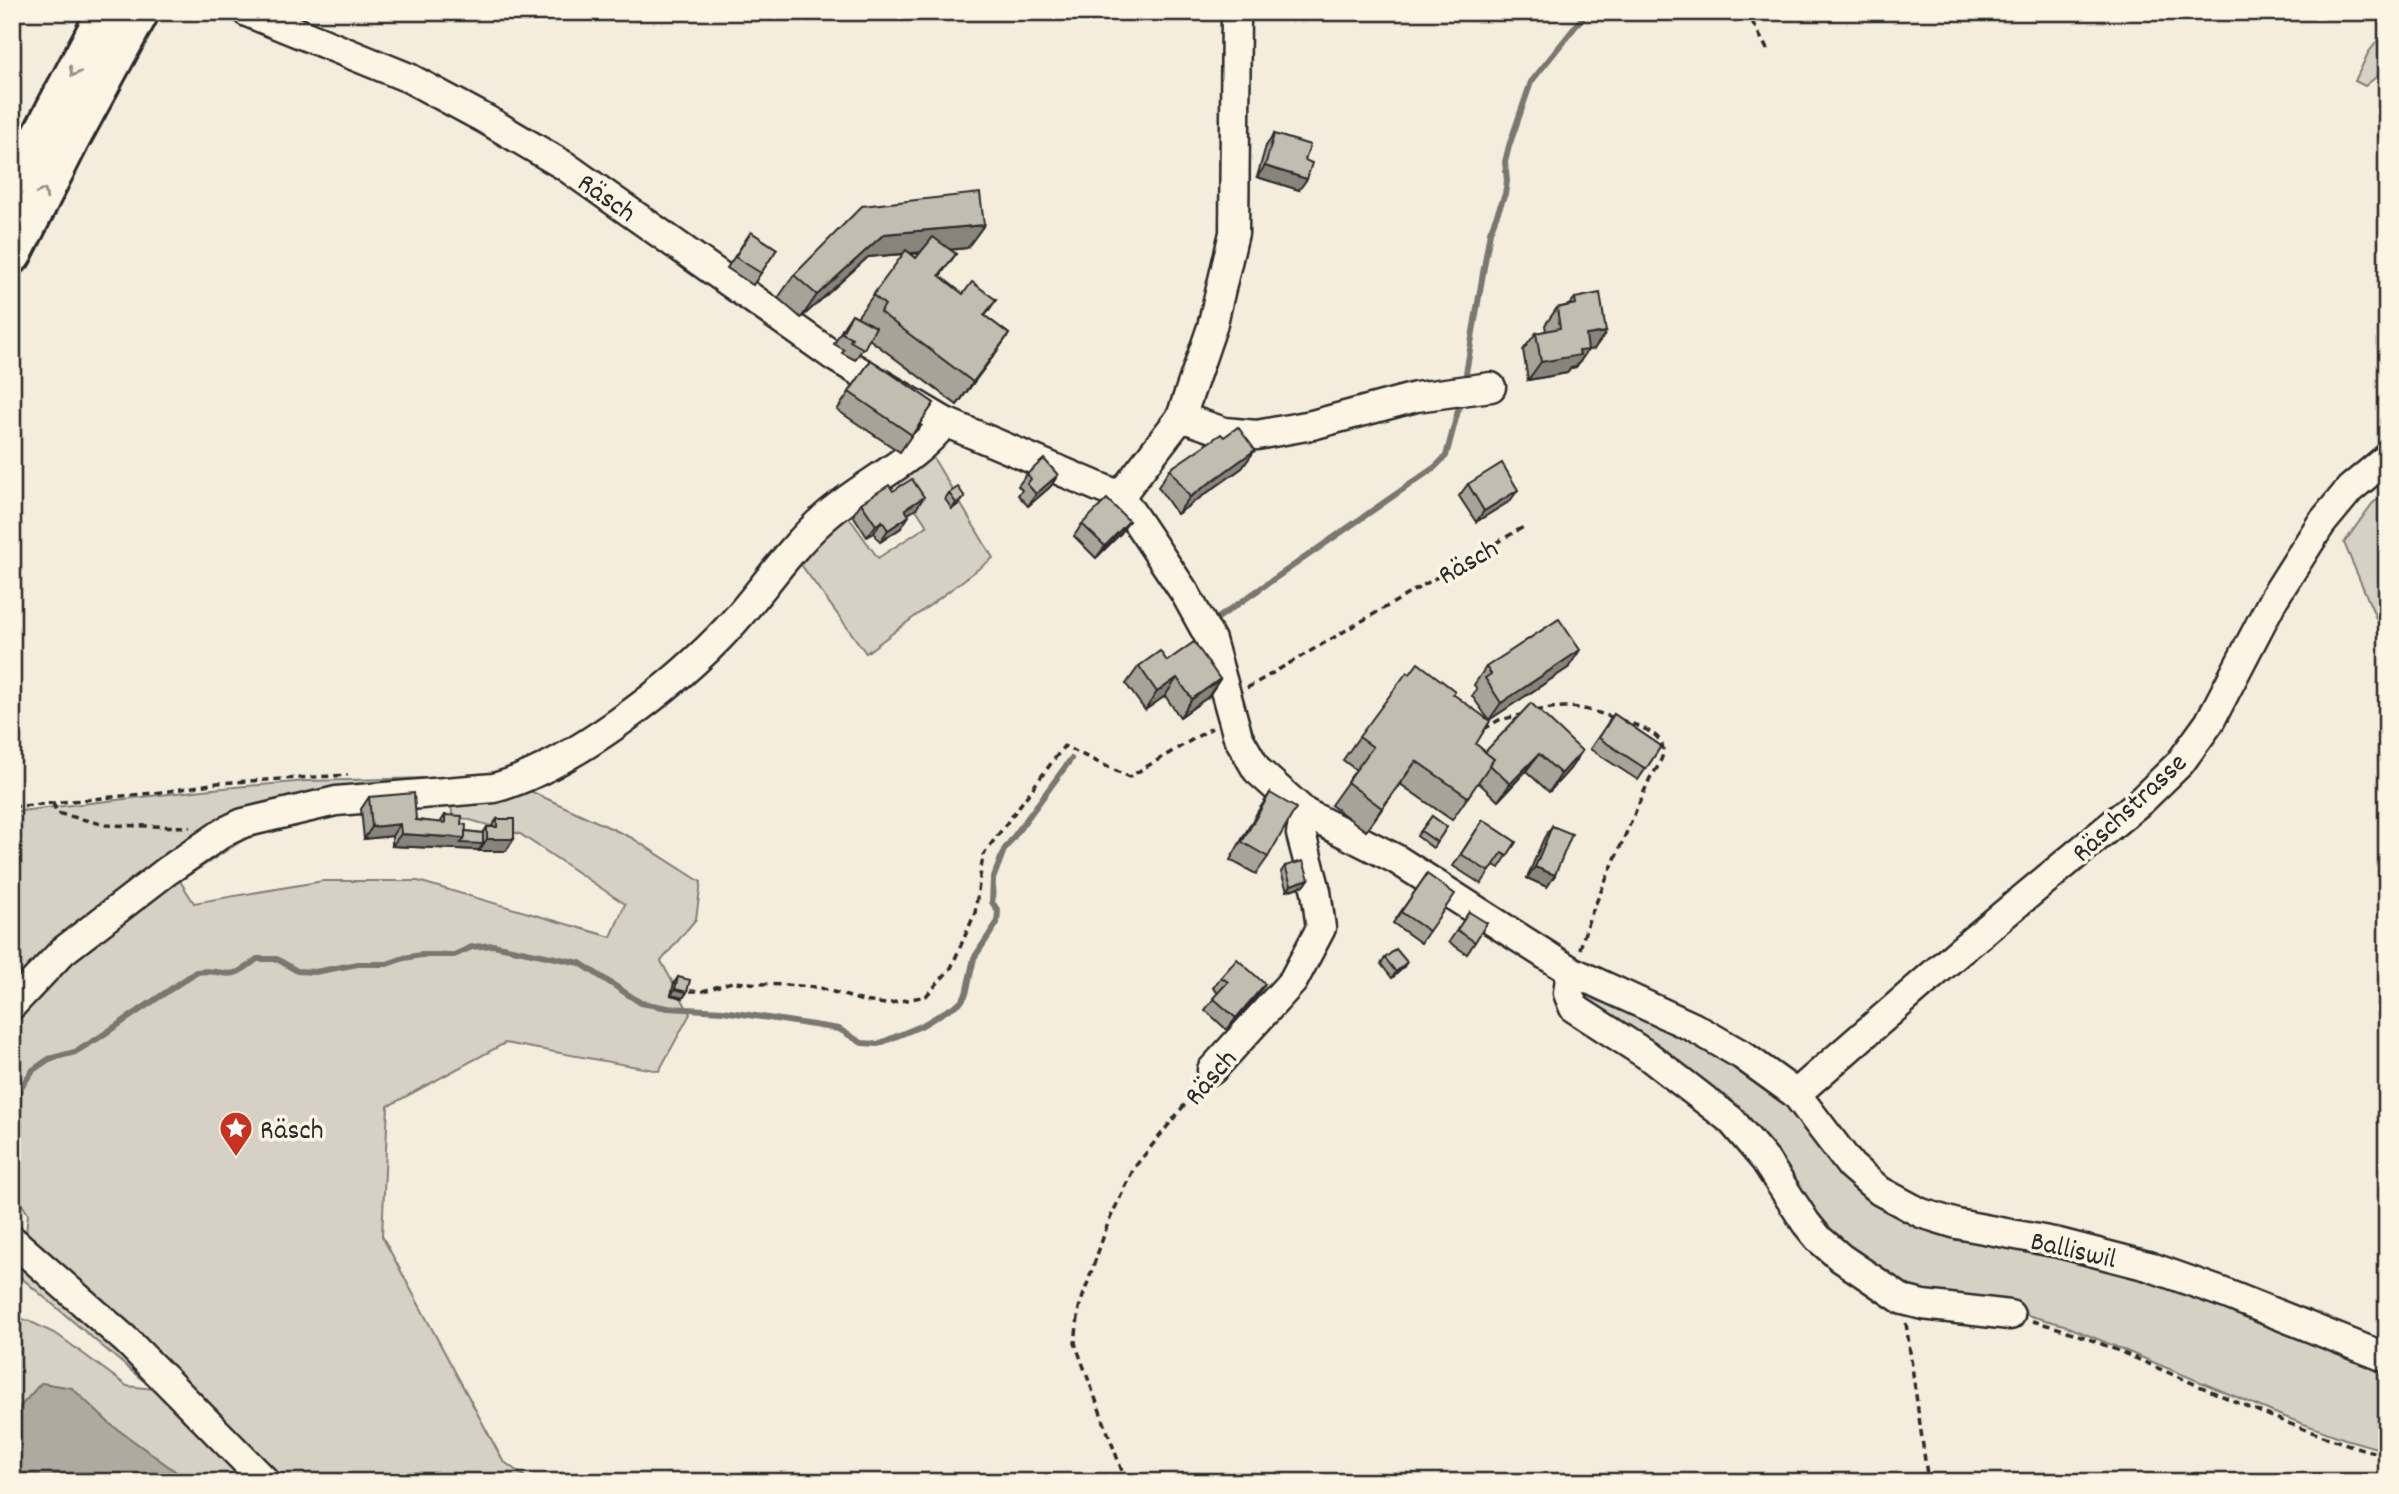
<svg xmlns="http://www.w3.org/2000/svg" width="2399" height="1494" viewBox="0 0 2399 1494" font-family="Dekko,sans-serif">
  <rect width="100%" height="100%" fill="#f4edde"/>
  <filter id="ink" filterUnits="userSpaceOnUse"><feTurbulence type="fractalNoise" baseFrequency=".0143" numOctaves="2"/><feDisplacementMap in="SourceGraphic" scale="14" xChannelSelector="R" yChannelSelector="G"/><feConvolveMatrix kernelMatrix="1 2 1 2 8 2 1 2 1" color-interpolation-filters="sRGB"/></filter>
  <g filter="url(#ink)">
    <!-- green -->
    <g fill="#d6d1c4" stroke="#807e78" stroke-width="2">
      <path d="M2387 29V68L2365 86 2355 81 2368 53Z"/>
      <path d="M925 444 993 558 866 653 791 551 840 505 878 558 927 526 891 471Z"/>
      <path d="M2387 491V644L2344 543 2372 504Z"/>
      <path d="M470 777 265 811 12 994V812L212 789 307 781Z"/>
      <path d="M528 790 632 838 701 882 696 919 661 961 690 1014 659 1071 505 1043 388 1106 382 1236 503 1461 532 1482H278L25 1243 28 1214 21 1203 12 1169V1159L22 1125 12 1122V1016L70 954 170 875 278 820 279 830 246 838 180 881 194 903 323 881H418L611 937 625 904 520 834 452 815 451 795Z"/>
      <path d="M1582 990 1673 1027 1769 1085 1908 1220 1930 1232 1956 1240 1983 1243H2018L2066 1250 2364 1359 2378 1370 2387 1374V1451L2345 1439 2282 1416 2064 1325 2008 1310 1910 1297 1830 1243 1759 1143 1576 993Z"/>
      <path d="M12 1250 254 1482H190L110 1424 71 1388 41 1383 12 1416V1316L29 1321 58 1335 127 1386 153 1389 12 1270Z"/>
    </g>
    <!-- water -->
    <path fill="#afaaa0" stroke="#7a7771" stroke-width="2" d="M41 1383 72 1388 110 1424 190 1482H12V1416Z"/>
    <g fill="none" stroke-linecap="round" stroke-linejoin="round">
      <!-- stream -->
      <g stroke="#7a7771" stroke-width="6">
        <path d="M1466 373 1490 232 1505 194 1507 181 1505 162 1509 146 1531 82 1587 12"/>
        <path d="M1218 618 1435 467 1446 456 1460 403"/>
        <path d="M12 1100 33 1070 49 1059 75 1052 97 1039 196 972C230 967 224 986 257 959H277L297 971 315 972 358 964H387L404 958 421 955H454L472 947 493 945 580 963 641 1003 668 1008 723 1011 839 1029 862 1043 878 1044 921 1026 961 1002 966 994 974 958 997 923 998 911 992 902 993 879 1004 850 1071 759"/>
      </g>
      <defs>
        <g id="minor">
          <path d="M247 12 409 78 487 120 565 166 835 357 945 422 1120 496 1185 593 1211 640 1238 737 1257 770 1305 813 1396 859 1571 971 1693 1027 1742 1055 1796 1094 1851 1166 1880 1191 1921 1213 1957 1224 2059 1243 2148 1266 2224 1293 2387 1358"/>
          <path d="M1181 417 1224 432 1257 435 1312 425 1416 397 1491 387"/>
          <path d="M1120 496 1181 417 1212 327 1234 233 1236 12"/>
          <path d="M1571 971 1568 993 1574 1008 1647 1055 1731 1120 1765 1160 1806 1223 1819 1239 1841 1258 1903 1300 1923 1305 2010 1315"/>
          <path d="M12 1005 63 951 167 871 224 832 243 823 336 801 494 788C569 768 677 684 730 626 762 591 788 550 824 518 863 483 912 464 945 422"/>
          <path d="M1212 1070 1293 981 1321 928 1316 891 1301 834 1305 813"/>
          <path d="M1796 1094 1960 951 2143 799 2180 763 2209 723 2274 598 2321 524 2350 489 2387 458"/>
          <path d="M12 1240 127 1341 266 1482"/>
        </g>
        <g id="highway">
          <path d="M12 192 107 12"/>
          <path d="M12 254 70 139 139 12"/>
        </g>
      </defs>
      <!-- minor casing -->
      <use href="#minor" stroke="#2b2b2b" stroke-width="33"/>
      <!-- highway casing -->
      <use href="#highway" stroke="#2b2b2b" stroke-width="44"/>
      <!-- path -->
      <g stroke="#2b2b2b" stroke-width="3.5" stroke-dasharray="7 5" stroke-linecap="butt">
        <path d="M1747 12 1768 51"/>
        <path d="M12 609V620"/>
        <path d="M1247 688 1525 526"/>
        <path d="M1536 711C1567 703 1585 708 1614 718"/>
        <path d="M1484 729 1499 720 1522 715"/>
        <path d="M53 803 57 813 106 825 190 827"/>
        <path d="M12 807 163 792 217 783 348 775"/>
        <path d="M1580 949 1589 919 1650 778C1678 742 1657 732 1621 720"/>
        <path d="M690 991H703L732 982 817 987 863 1001 886 1004 926 996 951 968 975 913 983 855 1064 746 1129 777 1212 728"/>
        <path d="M2032 1321C2079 1332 2123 1353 2167 1372 2238 1403 2312 1436 2387 1456"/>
        <path d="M1906 1323 1928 1482"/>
        <path d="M1126 1482 1075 1343 1079 1308 1108 1223 1134 1168 1198 1088"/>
      </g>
      <!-- minor -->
      <use href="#minor" stroke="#fcf5e5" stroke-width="28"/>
      <!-- highway -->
      <use href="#highway" stroke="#fcf5e5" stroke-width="38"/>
    </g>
    <!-- wall -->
    <g fill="#a7a398" stroke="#2b2b2b" stroke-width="2" fill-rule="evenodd">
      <path d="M1274 134 1299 190 1257 177 1266 146Z"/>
      <path d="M984 225 967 248 950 250 956 254 940 276 963 294 996 300 985 316 1009 334 957 405 869 339 855 360 842 353 844 350 834 344 844 326 852 314 857 317 904 254 868 257 801 318 778 298 794 275ZM920 253 916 258 911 254Z"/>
      <path d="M751 232 777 249 753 285 727 268Z"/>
      <path d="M1575 298 1606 332 1594 349 1588 350 1576 367 1571 368 1567 373 1528 380 1523 350 1536 333 1546 331 1545 325 1557 308 1569 305Z"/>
      <path d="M871 360 934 403 900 452 837 410Z"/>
      <path d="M1224 437 1255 450 1242 468 1177 514 1158 487 1170 469Z"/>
      <path d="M1027 474 1058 475 1050 487 1028 506 1018 495 1022 490 1018 486Z"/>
      <path d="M1468 484 1510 501 1476 522 1459 496Z"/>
      <path d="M893 491 916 509 908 514 901 528 880 542 874 533 867 537 853 515 861 503Z"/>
      <path d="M949 493 960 503 952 509 945 499Z"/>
      <path d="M1082 524 1121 533 1096 558 1074 536Z"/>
      <path d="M1167 661 1220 679 1208 697 1180 717 1165 696 1145 710 1126 684 1139 666Z"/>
      <path d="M1486 667 1568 668 1489 720 1472 696 1477 689 1474 685Z"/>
      <path d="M1453 694 1476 744 1485 752 1582 751 1570 769 1549 792 1526 771 1498 801 1478 782 1452 820 1400 784 1366 831 1331 805 1356 770 1343 760 1359 737Z"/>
      <path d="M1614 714 1661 746 1638 780 1590 749Z"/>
      <path d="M1270 793 1268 857 1256 874 1230 860 1258 811Z"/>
      <path d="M369 797 416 820 440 823 445 815 461 824 465 831 483 833 487 827H491L497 819 506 851H479V850L392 846V836L364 839 361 809Z"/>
      <path d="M1432 816 1447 827 1433 848 1417 836Z"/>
      <path d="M1483 820 1516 842 1499 868 1494 865 1481 884 1453 866Z"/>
      <path d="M1552 826 1555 875 1547 887 1527 878 1544 838Z"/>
      <path d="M1285 866 1309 879 1305 885 1287 891 1281 872Z"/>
      <path d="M1427 874 1429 931 1421 943 1393 923Z"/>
      <path d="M1469 912 1475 942 1467 954 1449 942Z"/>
      <path d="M1385 958 1403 968 1392 978 1381 964Z"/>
      <path d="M678 977 687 992 683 998 671 995 674 983Z"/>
      <path d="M1221 977 1265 984 1257 995 1227 1030 1205 1010 1218 993 1213 988Z"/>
    </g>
    <!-- shaded-wall -->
    <g fill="#88847c" stroke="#2b2b2b" stroke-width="2">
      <path d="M1265 166 1307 179 1299 190 1257 177Z"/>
      <path d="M984 225 967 248 868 257 801 318 817 295 884 234Z"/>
      <path d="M1606 332 1594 349 1588 350 1576 367 1571 368 1567 373 1528 380 1541 362 1586 335Z"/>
      <path d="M1009 334 993 357 957 405 973 382Z"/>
      <path d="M1255 450 1242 468 1177 514 1190 497Z"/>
      <path d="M1058 475 1050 487 1028 506 1036 494Z"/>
      <path d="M1518 490 1510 501 1476 522 1484 511Z"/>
      <path d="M924 497 916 509 897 521 905 509Z"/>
      <path d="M965 497 960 503 952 509 956 503Z"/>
      <path d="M909 516 901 528 880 542 888 530Z"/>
      <path d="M882 521 874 533 867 537 876 525Z"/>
      <path d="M1129 521 1121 533 1096 558 1105 546Z"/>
      <path d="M1580 650 1568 668 1489 720 1501 703Z"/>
      <path d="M1177 678 1165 696 1145 710 1157 692Z"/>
      <path d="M1220 679 1208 697 1180 717 1192 699Z"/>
      <path d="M1582 751 1570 769 1549 792 1561 774Z"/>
      <path d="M1539 754 1526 771 1498 801 1510 784Z"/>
      <path d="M1416 761 1400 784 1366 831 1382 808Z"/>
      <path d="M400 824 392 836 364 839 372 827Z"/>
      <path d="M401 834 465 838 483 844 479 850 392 846Z"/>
      <path d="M487 839H514L506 851H479Z"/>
      <path d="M1535 867 1555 875 1547 887 1527 878Z"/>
      <path d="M1309 879 1305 885 1287 891 1291 885Z"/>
      <path d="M1407 962 1403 968 1392 978 1396 972Z"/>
      <path d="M1265 984 1257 995 1227 1030 1236 1018Z"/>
      <path d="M675 989 687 992 683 998 671 995Z"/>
    </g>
    <!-- building -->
    <g fill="#c2bdb1" stroke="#2b2b2b" stroke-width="2">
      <path d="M1274 134 1310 145 1305 160 1312 163 1307 179 1265 166Z"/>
      <path d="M980 193 984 225 884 234 817 295 794 275 862 206Z"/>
      <path d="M751 232 777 249 761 273 735 257Z"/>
      <path d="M933 237 956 254 939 275 963 294 972 282 996 300 984 315 1009 334 973 382 880 312 885 305 873 295 906 250 916 258Z"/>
      <path d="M1600 293 1606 332 1586 335 1588 350 1579 351 1580 355 1541 362 1536 333 1560 328 1557 308 1576 304 1575 298Z"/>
      <path d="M852 314 876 327 864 349 850 341 852 338 842 333Z"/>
      <path d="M871 360 934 403 912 435 849 392Z"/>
      <path d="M1238 427 1255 450 1190 497 1170 469 1221 434 1224 437Z"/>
      <path d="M1044 459 1058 475 1036 494 1027 484 1031 479 1027 474Z"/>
      <path d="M1502 463 1518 490 1484 511 1468 484Z"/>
      <path d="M912 479 924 497 905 509 909 516 888 530 882 521 876 525 861 503 889 485 893 491Z"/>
      <path d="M958 487 965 497 956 503 949 493Z"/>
      <path d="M1107 499 1129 521 1105 546 1082 524Z"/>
      <path d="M1559 619 1580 650 1501 703 1485 678 1491 674 1486 667Z"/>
      <path d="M1194 642 1220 679 1192 699 1177 678 1157 692 1139 666 1160 651 1167 661Z"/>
      <path d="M1418 663 1455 691 1453 694 1490 721 1476 744 1494 759 1468 797 1416 761 1382 808 1347 782 1373 747 1359 737 1407 672 1410 674Z"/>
      <path d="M1531 703 1582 751 1561 774 1539 754 1510 784 1490 765 1494 759 1485 752Z"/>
      <path d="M1614 714 1661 746 1646 769 1599 738Z"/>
      <path d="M414 793 416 820 445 823V815L462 816 461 824 466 825 465 838 401 834 400 824 372 827 369 797Z"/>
      <path d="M1270 793 1296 808 1268 857 1242 842Z"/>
      <path d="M1432 816 1447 827 1437 842 1421 831Z"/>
      <path d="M497 819H514V839H487V827H497Z"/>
      <path d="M1483 820 1516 842 1507 856 1502 853 1489 872 1461 854Z"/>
      <path d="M1552 826 1572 834 1555 875 1535 867Z"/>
      <path d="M465 831 483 833V844L461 843 465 838Z"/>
      <path d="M1303 861 1309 879 1291 885 1285 866Z"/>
      <path d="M1427 874 1455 894 1429 931 1401 912Z"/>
      <path d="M1469 912 1487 923 1475 942 1457 930Z"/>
      <path d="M1396 949 1407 962 1396 972 1385 958Z"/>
      <path d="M1237 959 1265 984 1236 1018 1213 998 1228 982 1221 977Z"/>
      <path d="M678 977 690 980 687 992 675 989Z"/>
      <path d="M14 1170 18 1184 12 1186V1171Z"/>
    </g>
    <!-- one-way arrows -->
    <defs><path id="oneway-chevron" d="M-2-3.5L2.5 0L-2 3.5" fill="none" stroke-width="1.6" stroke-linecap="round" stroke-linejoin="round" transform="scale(1.75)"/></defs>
    <g stroke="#949088">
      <use href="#oneway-chevron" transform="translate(74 72) rotate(118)"/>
      <use href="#oneway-chevron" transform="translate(43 193) rotate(-63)"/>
    </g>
  </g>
  <!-- icons -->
  <defs>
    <symbol id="sight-pin" viewBox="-11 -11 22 30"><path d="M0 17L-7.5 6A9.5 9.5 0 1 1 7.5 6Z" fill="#c8321e" stroke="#fcf5e5"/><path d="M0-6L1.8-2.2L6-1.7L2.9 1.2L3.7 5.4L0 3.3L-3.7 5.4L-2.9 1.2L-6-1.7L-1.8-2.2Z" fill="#fff"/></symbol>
  </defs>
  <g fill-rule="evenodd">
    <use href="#sight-pin" x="217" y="1109" width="38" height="52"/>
  </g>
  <g text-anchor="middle" stroke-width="7" stroke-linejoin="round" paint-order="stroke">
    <!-- street labels -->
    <g font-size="28" fill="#2b2b2b" stroke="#fcf5e5">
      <text transform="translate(608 196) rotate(35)" y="10">Räsch</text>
      <text transform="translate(1467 560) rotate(-30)" y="10">Räsch</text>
      <text transform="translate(2128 806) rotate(-43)" y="10">Räschstrasse</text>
      <text transform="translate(1209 1076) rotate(-49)" y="10">Räsch</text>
      <text transform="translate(2074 1248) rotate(13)" y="10">Balliswil</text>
    </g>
    <!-- poi labels -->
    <g font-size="28" fill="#2b2b2b" stroke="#fcf5e5" text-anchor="start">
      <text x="260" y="1138">Räsch</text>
    </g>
  </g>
  <!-- margin -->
  <rect width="2399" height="1494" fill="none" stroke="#fcf5e5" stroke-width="42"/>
  <rect x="21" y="21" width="2357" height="1452" fill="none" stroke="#2b2b2b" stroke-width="2.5" filter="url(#ink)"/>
</svg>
